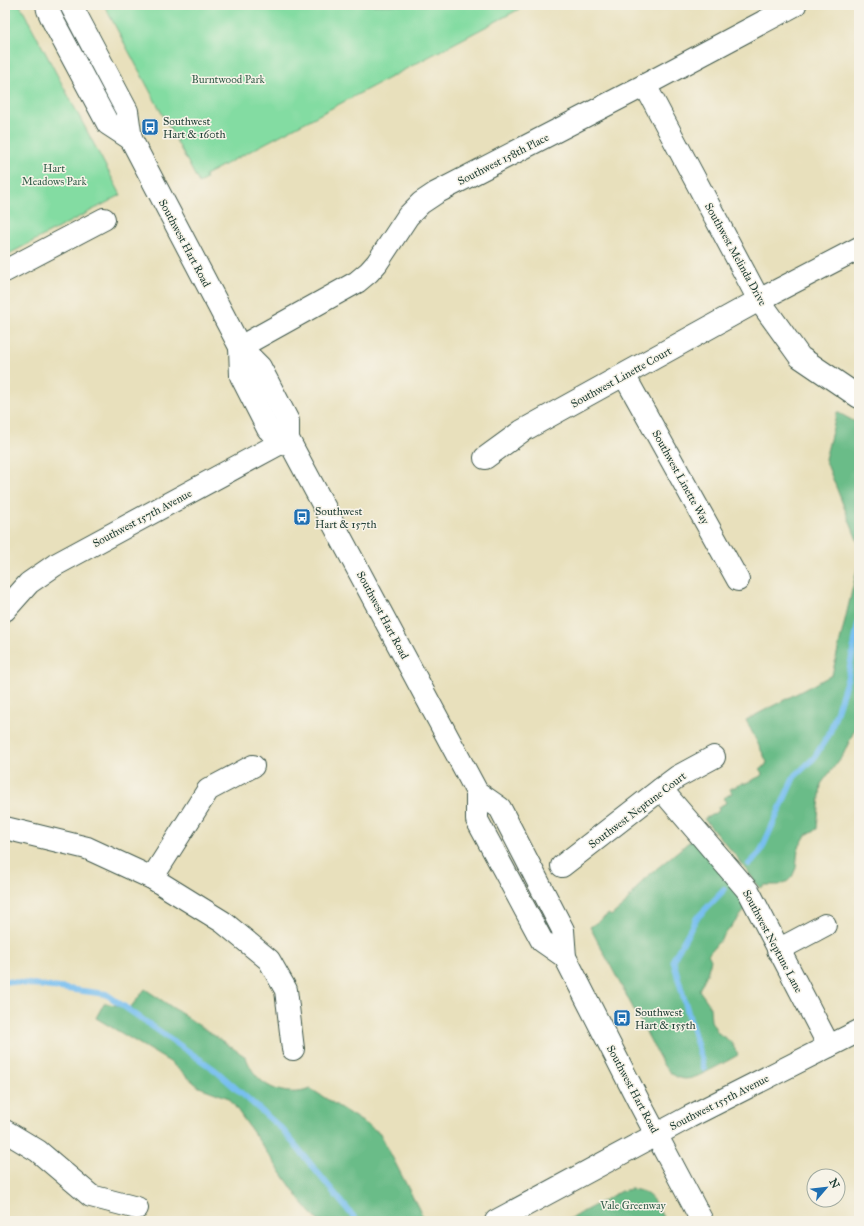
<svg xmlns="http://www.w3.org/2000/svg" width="864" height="1226" viewBox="0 0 864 1226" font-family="'IM FELL Great Primer',serif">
  <rect width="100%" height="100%" fill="#f7f3e8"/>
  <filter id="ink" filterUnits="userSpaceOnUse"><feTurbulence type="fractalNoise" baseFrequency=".025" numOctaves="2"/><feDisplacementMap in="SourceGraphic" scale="8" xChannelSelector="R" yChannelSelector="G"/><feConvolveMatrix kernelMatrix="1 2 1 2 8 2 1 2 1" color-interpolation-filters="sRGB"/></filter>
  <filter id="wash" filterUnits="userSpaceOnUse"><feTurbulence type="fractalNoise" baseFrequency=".012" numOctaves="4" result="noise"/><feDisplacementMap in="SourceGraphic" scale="16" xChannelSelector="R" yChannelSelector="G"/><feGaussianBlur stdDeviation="0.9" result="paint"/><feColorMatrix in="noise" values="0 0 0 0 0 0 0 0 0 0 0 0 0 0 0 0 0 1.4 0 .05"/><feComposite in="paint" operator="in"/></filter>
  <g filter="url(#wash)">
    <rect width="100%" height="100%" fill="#e8e0bc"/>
    <!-- green -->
    <g fill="#83dca2" stroke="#518c6b">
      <path d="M8 5H20L121 195 5 256V6Z"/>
      <path d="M104 5H527L205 175 206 179 199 183Z"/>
    </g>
    <!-- forest -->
    <g fill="#6abc88" stroke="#447c5e">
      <path d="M837 412 859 424V545L825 459Z"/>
      <path d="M859 561V720L843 755 821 784 817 829 806 835 798 849 796 868 792 877 788 881 779 885H765L760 888 737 857 704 819 719 811 718 807 726 803 724 798 732 793 730 789 743 783 744 784 761 776 762 773 760 770 765 766 767 762 746 720 832 675Z"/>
      <path d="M695 837 726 873 746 909 711 951 708 954 711 960 707 974 699 990 709 1004 710 1008 711 1021 718 1033 731 1042 738 1055C729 1060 720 1065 710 1070 691 1080 680 1085 664 1066L590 927 609 914 611 916 625 904 643 880Z"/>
      <path d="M145 989 246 1057C255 1085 283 1099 311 1089L380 1133 425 1221H318L301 1201 229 1098 199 1087 170 1062 96 1018 104 1003 130 1008Z"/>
      <path d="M631 1189C653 1191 655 1204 665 1221H566L621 1191Z"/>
    </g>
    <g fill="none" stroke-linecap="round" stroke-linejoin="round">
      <!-- stream -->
      <g stroke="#78bff0" stroke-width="6">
        <path d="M749 864 760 853 794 777 814 758 830 732 848 677 859 619"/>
        <path d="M5 981 106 994 215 1070 282 1129 357 1221"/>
        <path d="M704 1069 673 960 696 919 724 890"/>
      </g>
    </g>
  </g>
  <g filter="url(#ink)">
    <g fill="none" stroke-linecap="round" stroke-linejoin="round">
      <defs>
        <g id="minor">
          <path d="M645 85 759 300 800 357 859 397"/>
          <path d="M5 271 104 219"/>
          <path d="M240 347 357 282 369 272 377 263 408 216 421 203 436 193 645 85 795 5"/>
          <path d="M624 375 738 580"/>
          <path d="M485 458 522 431 759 300 859 248"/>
          <path d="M5 610 29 583 55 565 288 439"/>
          <path d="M661 789 749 892 829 1046"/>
          <path d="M5 828 87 848 152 878 223 922 269 960 286 990 293 1049"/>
          <path d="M562 866 661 789 677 777 714 757"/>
          <path d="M152 878 208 790 253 766"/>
          <path d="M778 950 825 925"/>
          <path d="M5 1131 38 1151 91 1196 137 1208"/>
          <path d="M496 1221 689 1117 859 1031"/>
        </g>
        <g id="major">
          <path d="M47 5 48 10 53 21 108 124 131 139"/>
          <path d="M71 5 127 111 131 139 240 347 260 367 288 421V439L477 792 500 808 563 930 565 957 639 1102 702 1221"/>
          <path d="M240 347 241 376 268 429 288 439"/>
          <path d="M477 792V820L542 941 565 957"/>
        </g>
      </defs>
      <!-- minor casing -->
      <use href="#minor" stroke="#3d5548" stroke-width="24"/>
      <!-- major casing -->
      <use href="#major" stroke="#3d5548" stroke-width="24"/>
      <!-- minor -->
      <use href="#minor" stroke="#fff" stroke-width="22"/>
      <!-- major -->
      <use href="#major" stroke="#fff" stroke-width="22"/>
    </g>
  </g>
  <!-- icons -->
  <defs>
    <symbol id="bus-square" viewBox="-11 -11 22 22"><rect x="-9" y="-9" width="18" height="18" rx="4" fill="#1f6fb2" stroke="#f7f3e8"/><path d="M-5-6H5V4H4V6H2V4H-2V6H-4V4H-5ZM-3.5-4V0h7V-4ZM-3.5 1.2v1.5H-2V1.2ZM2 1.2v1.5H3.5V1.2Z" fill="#fff"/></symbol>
  </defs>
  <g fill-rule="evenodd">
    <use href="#bus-square" x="140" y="117" width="20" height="20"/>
    <use href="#bus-square" x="292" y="507" width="20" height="20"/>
    <use href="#bus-square" x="612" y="1008" width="20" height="20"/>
  </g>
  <g text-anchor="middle" stroke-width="3" stroke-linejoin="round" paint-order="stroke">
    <!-- park labels -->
    <g font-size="11" fill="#335d4a" stroke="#f7f3e8">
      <text x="228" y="83">Burntwood Park</text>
      <text x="54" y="172">Hart<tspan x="54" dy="13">Meadows Park</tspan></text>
      <text x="633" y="1209">Vale Greenway</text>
    </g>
    <!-- poi labels -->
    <g font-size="11" fill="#1f3d34" stroke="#f7f3e8" text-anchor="start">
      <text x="163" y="125">Southwest<tspan x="163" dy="13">Hart &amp; 160th</tspan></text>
      <text x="315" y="515">Southwest<tspan x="315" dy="13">Hart &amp; 157th</tspan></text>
      <text x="635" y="1016">Southwest<tspan x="635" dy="13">Hart &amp; 155th</tspan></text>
    </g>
    <!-- street labels -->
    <g font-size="11" fill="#1f3d34" stroke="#f7f3e8">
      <text transform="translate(503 159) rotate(-27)" y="4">Southwest 158th Place</text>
      <text transform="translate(185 243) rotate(62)" y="4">Southwest Hart Road</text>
      <text transform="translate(736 254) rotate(61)" y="4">Southwest Melinda Drive</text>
      <text transform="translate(621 377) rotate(-29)" y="4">Southwest Linette Court</text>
      <text transform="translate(681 477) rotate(61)" y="4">Southwest Linette Way</text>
      <text transform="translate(142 518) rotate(-28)" y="4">Southwest 157th Avenue</text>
      <text transform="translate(383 615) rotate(62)" y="4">Southwest Hart Road</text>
      <text transform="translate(637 810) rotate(-37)" y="4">Southwest Neptune Court</text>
      <text transform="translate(773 941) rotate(62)" y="4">Southwest Neptune Lane</text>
      <text transform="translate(633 1089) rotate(62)" y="4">Southwest Hart Road</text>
      <text transform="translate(719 1102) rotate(-27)" y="4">Southwest 155th Avenue</text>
    </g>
  </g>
  <!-- margin -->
  <rect width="864" height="1226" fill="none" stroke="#f7f3e8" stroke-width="20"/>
  <!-- north arrow -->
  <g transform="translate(826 1188) rotate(62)"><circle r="19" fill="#f7f3e8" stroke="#a1aaa0"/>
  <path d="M0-3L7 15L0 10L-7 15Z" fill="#1f6fb2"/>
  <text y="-6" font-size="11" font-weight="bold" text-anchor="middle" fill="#1f3d34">N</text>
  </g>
</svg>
